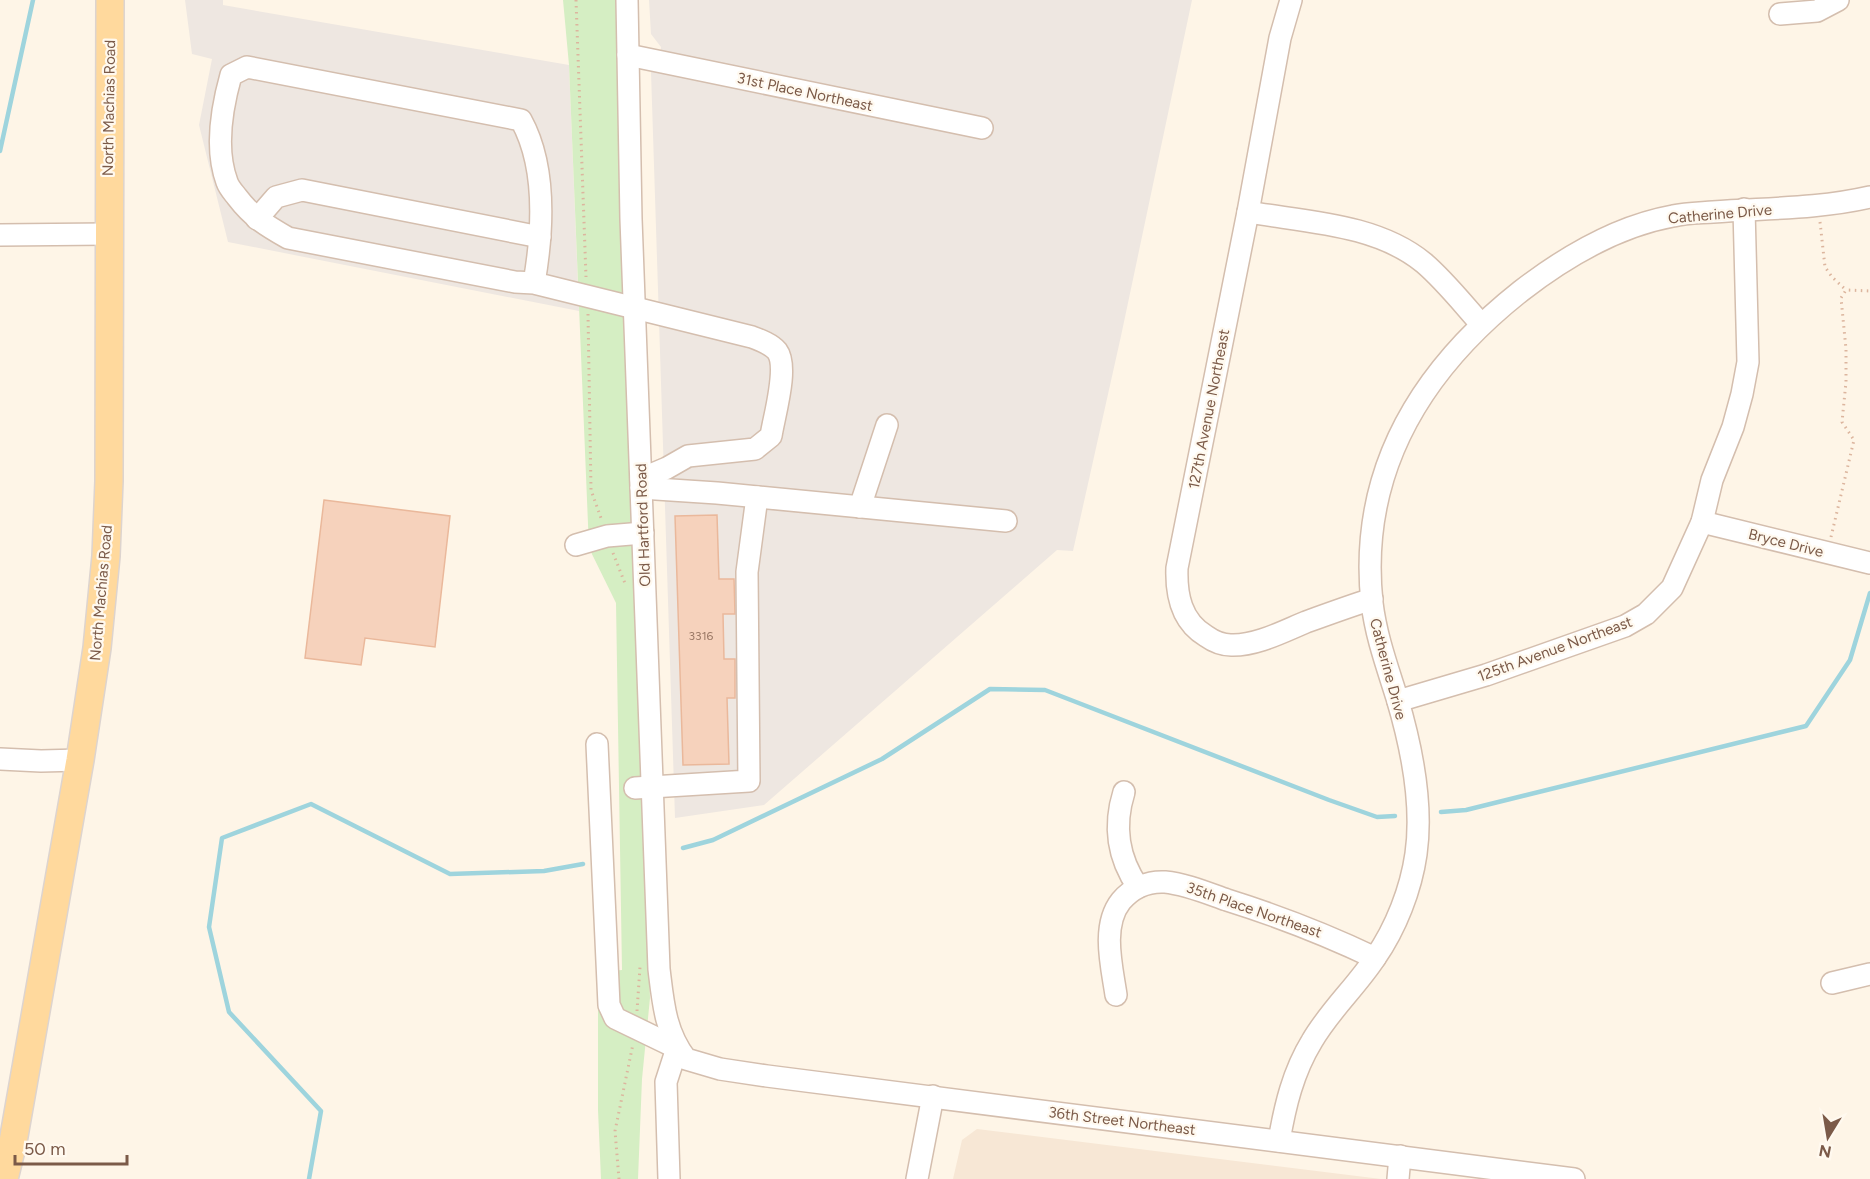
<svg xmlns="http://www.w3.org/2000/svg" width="1870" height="1179" viewBox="0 0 1870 1179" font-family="Figtree,sans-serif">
  <rect width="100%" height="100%" fill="#fef5e7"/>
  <!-- residential -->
  <path fill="#f7e7d5" d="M977 1129 1381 1179H953L962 1140Z"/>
  <!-- industrial -->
  <g fill="#eee7e1">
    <path d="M185 0H223V5L569 65 579 311 228 242 199 125 212 59 192 54Z"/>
    <path d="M649 0H1192L1121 336 1073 551 1057 550 764 805 675 818 651 72 659 66 661 47 651 34Z"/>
  </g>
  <!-- green -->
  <path fill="#d5eec3" d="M563 0H617L650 998 642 1079 638 1179H601L598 1110V972L622 970 616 603 589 548 569 65Z"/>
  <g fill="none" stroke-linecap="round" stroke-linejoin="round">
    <!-- stream -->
    <g stroke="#9ed4dd" stroke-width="4.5">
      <path d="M0 151 33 0"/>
      <path d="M1441 812 1466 810 1806 726 1850 660 1870 593"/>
      <path d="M683 848 713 840 882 759 990 689 1045 690 1329 800 1377 817 1395 816"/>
      <path d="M309 1179 321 1111 229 1012 209 927 222 838 311 804 450 874 544 871 583 864"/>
    </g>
  </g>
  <!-- building -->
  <g fill="#f6d2bc" stroke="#eab89b" stroke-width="1.5">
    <path d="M324 500 450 516 435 647 365 638 361 665 305 658Z"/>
    <path d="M717 515 719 579H734L735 614H723L724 659H735V698H727L729 764 683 765 675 516Z"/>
  </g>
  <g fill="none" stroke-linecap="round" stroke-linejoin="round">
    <defs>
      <g id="minor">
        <path d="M627 0 631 219 659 969C663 1002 665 1032 686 1059L720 1069 767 1076 1574 1179"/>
        <path d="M1291 0 1280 38 1248 212 1177 568C1176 595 1181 621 1206 636 1213 641 1222 645 1231 645 1256 646 1284 631 1306 622 1328 614 1350 606 1372 599"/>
        <path d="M1780 14 1817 11 1838 0"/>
        <path d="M628 55 982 128"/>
        <path d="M1248 212C1306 222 1377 224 1424 263 1445 281 1463 304 1481 324"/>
        <path d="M257 219 276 197 302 190 540 237"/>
        <path d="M0 235 108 234"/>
        <path d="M534 283C543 231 547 167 521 120L247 67 231 75C222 107 215 150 227 182 229 188 234 193 237 197 253 218 267 226 288 238L515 282 534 283 752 337C760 340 771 344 777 351 789 367 774 416 771 436L755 449 688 456 667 468 641 479"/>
        <path d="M641 488 717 493 1006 521"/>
        <path d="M860 507 887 425"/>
        <path d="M1702 522 1870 563"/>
        <path d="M576 545 607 536 643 533"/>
        <path d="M1398 701 1486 675 1625 626 1646 614 1672 588 1702 522 1712 480 1733 427 1742 394 1748 362 1744 209"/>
        <path d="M597 744 609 1005 615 1018 677 1048"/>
        <path d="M0 759 41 761 80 760"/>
        <path d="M635 788 749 781 747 572 757 497"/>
        <path d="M1124 792C1113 827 1118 858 1138 887"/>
        <path d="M1832 983 1870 974"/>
        <path d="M1116 995C1112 967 1101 926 1121 901 1132 888 1148 881 1165 882 1186 884 1207 893 1227 900 1278 916 1327 935 1375 958"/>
        <path d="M1279 1141C1285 1106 1293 1072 1312 1041 1330 1010 1356 987 1375 958 1396 928 1411 889 1416 854 1423 805 1411 745 1397 698 1387 666 1376 636 1372 603 1358 471 1421 370 1521 291 1565 257 1618 226 1673 216 1686 213 1700 213 1713 212 1766 208 1818 209 1870 197"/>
        <path d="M669 1179 666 1082 677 1048"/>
        <path d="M917 1179 933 1096"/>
        <path d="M1398 1179 1400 1156"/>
      </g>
      <path id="major" d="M4 1179 13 1142 80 760 97 648 106 556 109 481 110 0"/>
    </defs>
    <!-- minor casing -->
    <use href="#minor" stroke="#d4beae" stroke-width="24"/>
    <!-- major casing -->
    <use href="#major" stroke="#ddd4cf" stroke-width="30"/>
    <!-- path -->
    <g stroke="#dcb59e" stroke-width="3" stroke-dasharray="1.5 4.5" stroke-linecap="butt">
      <path d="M576 0 586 277"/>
      <path d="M1820 222 1825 267 1832 277 1846 290"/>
      <path d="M588 314 591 490 602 521"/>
      <path d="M1831 537 1854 440 1842 422 1846 382V349L1841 298 1846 290 1870 291"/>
      <path d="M613 553 626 586"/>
      <path d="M637 1011 640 967"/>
      <path d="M619 1179 615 1131 633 1044"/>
    </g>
    <!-- minor -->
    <use href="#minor" stroke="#fff" stroke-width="21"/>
    <!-- major -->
    <use href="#major" stroke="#ffd99d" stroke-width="27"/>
  </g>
  <g text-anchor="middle" stroke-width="4.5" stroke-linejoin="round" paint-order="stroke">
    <!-- number labels -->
    <g font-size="12" fill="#9a7865">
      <text x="701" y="640">3316</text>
    </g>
    <!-- street labels -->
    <g font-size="15" fill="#7b5a48" stroke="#fff9ef">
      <text transform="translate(805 92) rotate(12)" y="5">31st Place Northeast</text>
      <text transform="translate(109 108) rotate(-89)" y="5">North Machias Road</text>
      <text transform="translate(1720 214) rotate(-5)" y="5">Catherine Drive</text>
      <text transform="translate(1209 409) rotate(-79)" y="5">127th Avenue Northeast</text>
      <text transform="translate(643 525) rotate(-92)" y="5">Old Hartford Road</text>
      <text transform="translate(1786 543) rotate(14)" y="5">Bryce Drive</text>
      <text transform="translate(101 593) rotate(-85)" y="5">North Machias Road</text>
      <text transform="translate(1555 649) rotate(-20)" y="5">125th Avenue Northeast</text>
      <text transform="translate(1388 669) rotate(75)" y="5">Catherine Drive</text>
      <text transform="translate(1254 910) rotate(19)" y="5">35th Place Northeast</text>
      <text transform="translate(1122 1121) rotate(7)" y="5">36th Street Northeast</text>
    </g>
  </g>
  <!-- north arrow -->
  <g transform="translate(1828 1137) rotate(191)" stroke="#fff9ef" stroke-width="4.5" paint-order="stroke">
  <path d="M0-4.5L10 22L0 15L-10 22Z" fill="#7b5a48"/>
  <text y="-9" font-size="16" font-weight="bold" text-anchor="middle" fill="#7b5a48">N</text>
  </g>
  <!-- scale -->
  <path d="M15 1155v9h112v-9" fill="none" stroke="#7b5a48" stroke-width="3"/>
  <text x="24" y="1155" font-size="18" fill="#7b5a48" stroke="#fff9ef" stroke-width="4.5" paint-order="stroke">50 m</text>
</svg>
